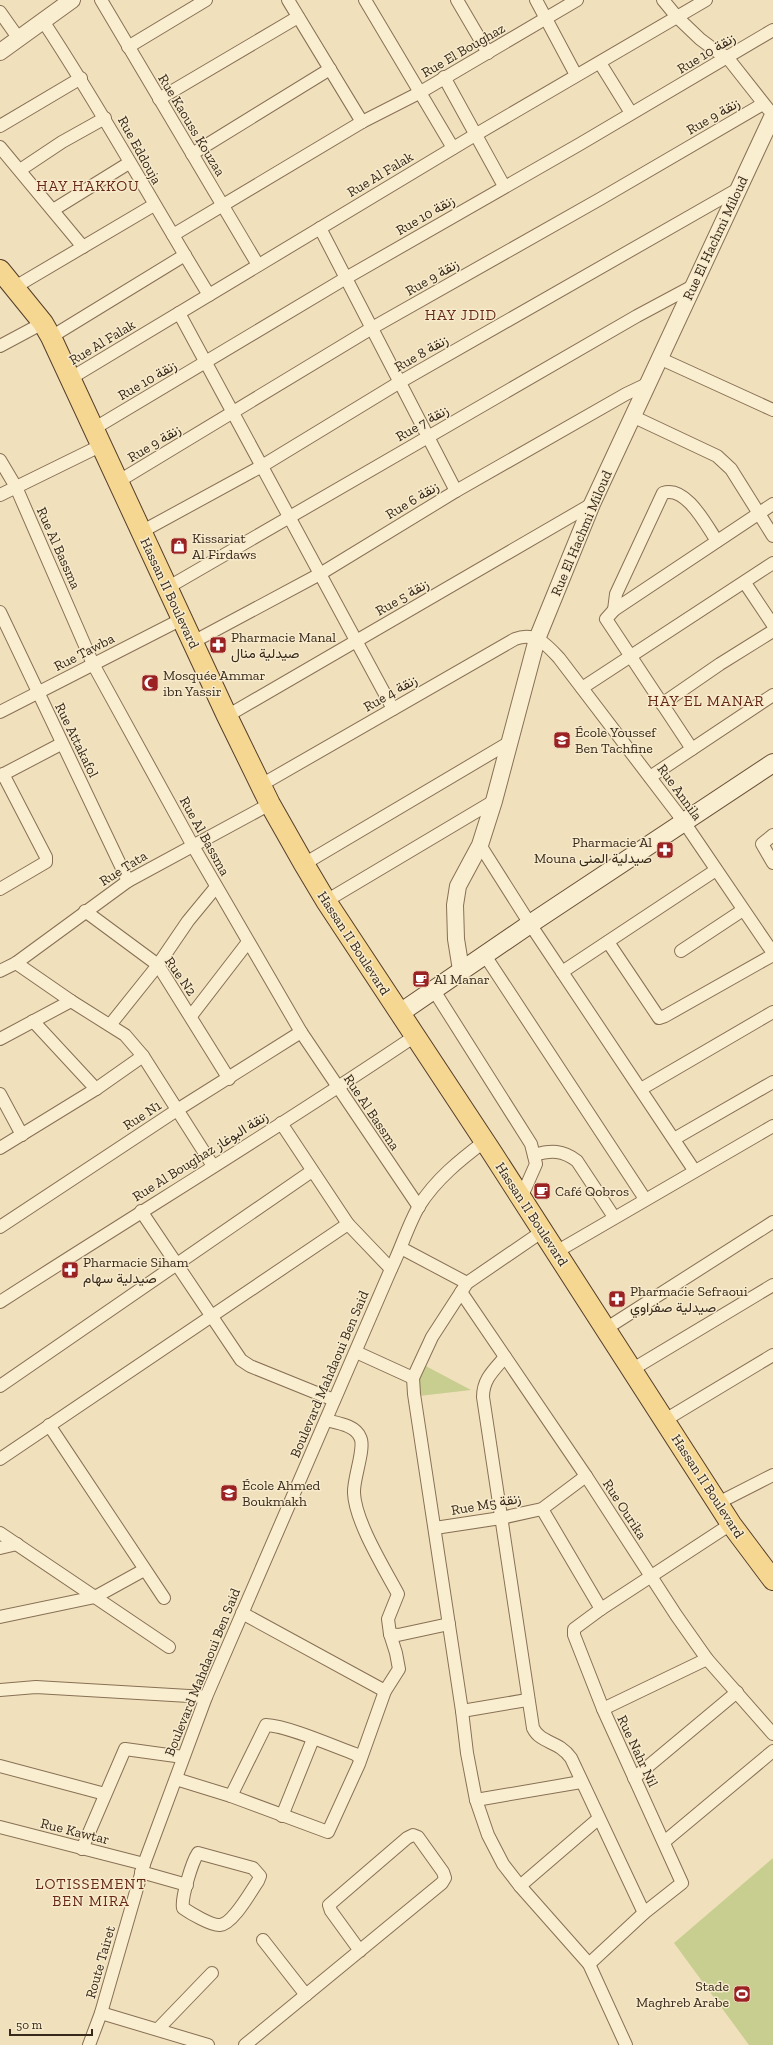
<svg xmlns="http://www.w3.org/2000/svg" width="773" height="2045" viewBox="0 0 773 2045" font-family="'Zilla Slab',Vazirmatn,serif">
  <rect width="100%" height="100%" fill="#f0e0bc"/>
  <!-- green -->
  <g fill="#c7ce90">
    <path d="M422 1364 471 1390 419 1396 415 1380Z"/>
    <path d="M773 1858V2045H749L674 1943Z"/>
  </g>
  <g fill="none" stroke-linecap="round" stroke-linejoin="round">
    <defs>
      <g id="minor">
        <path d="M101 0 258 265"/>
        <path d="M288 0 362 122"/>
        <path d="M365 0 453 148"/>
        <path d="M457 0 488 53"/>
        <path d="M536 0 576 75"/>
        <path d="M663 0 677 17 700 39 716 51 727 57 768 109"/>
        <path d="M0 12 19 39"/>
        <path d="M43 21C102 110 153 204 209 295"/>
        <path d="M128 47 206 0"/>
        <path d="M600 63 631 113"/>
        <path d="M444 77 504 186"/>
        <path d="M159 99 298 17"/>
        <path d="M0 126 81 78"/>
        <path d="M0 147 83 247"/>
        <path d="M192 154 330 69"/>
        <path d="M20 170 62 142 105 118"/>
        <path d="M53 210 129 163"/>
        <path d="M320 228 456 491"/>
        <path d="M173 235 362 122 419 93 577 0"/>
        <path d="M15 287 154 205"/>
        <path d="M179 313 393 709"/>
        <path d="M51 337 185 255"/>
        <path d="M0 346 43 323"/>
        <path d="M659 358 773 410"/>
        <path d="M71 378 475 135 706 0"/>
        <path d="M632 416 717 456 731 469 773 536"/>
        <path d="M95 428 346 278 580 144 773 30"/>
        <path d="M0 460 16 487 93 664 193 846 301 1032 419 1207"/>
        <path d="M119 481 372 328 600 199 763 104"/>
        <path d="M0 495 102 445"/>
        <path d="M141 532 262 466 400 382 738 189"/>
        <path d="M745 583 773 625"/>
        <path d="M167 588 637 316 693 286"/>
        <path d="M614 610 616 594 663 493C686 485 706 525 717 541"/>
        <path d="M0 612 128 881"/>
        <path d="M193 642 320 574 456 491 626 394 647 384"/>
        <path d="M582 688 773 563"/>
        <path d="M662 704 720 664 773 631"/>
        <path d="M0 712 182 619"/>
        <path d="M227 716 592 504"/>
        <path d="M692 749 606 619 614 610 773 504"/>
        <path d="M0 776 61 744"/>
        <path d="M650 777 773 695"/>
        <path d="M261 785 515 639C535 631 547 645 559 658L684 822 773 953"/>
        <path d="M773 835 762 844 773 863"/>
        <path d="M480 845 530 924 694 1170"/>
        <path d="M304 864 510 742"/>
        <path d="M0 889 46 862V857L3 774"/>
        <path d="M326 901 494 801"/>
        <path d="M85 911 158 965 229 1079"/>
        <path d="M608 942 659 1018 665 1016 773 955"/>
        <path d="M681 951 743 910"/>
        <path d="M484 954 645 1199"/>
        <path d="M16 963 71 1001 125 1035 143 1056 213 1166"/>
        <path d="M0 971 16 963 128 881 270 804"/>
        <path d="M562 972 716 870"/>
        <path d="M433 989 531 1144 536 1164 521 1198"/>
        <path d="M191 1016 248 942"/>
        <path d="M33 1021 96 1089"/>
        <path d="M110 1025 158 965 188 921 216 887"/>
        <path d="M0 1039 71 1001"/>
        <path d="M641 1089 773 1012"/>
        <path d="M0 1094 22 1135"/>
        <path d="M281 1123 348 1224 391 1269"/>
        <path d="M674 1139 773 1082"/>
        <path d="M0 1148 96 1089 143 1056"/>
        <path d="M534 1155C551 1150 563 1150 577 1161L614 1217"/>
        <path d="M141 1211 241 1360 250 1366 334 1400"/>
        <path d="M0 1227 177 1110 301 1032"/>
        <path d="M543 1231 467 1283 432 1337 413 1378 414 1394 462 1711 467 1753 476 1800 488 1835 503 1864 520 1886 589 1964 626 2045"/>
        <path d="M401 1248 467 1283"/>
        <path d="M556 1252 773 1126"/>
        <path d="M461 1292 586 1476 676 1615 707 1659 773 1734"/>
        <path d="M0 1302C138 1213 279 1128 415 1036"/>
        <path d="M607 1328 773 1222"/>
        <path d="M356 1352 413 1378"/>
        <path d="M505 1357C494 1370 483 1379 483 1397L533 1728C541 1744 558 1740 571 1758L644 1913"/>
        <path d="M633 1369 773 1285"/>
        <path d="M0 1386 312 1171"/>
        <path d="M326 1420C337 1423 355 1425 360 1437 366 1447 353 1479 354 1493 355 1521 384 1568 398 1594L388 1619 390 1634 398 1635 449 1624"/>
        <path d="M665 1420 773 1355"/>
        <path d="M49 1425 164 1598"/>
        <path d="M0 1459 348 1224"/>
        <path d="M718 1503 773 1475"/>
        <path d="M542 1509 601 1609"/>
        <path d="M435 1528 501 1518 542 1509 586 1476"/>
        <path d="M0 1533 169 1647"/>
        <path d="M0 1548 17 1544"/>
        <path d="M242 1613 385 1691"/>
        <path d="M0 1617 95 1597 144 1570"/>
        <path d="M0 1690 36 1687 206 1697"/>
        <path d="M603 1709 707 1659"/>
        <path d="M462 1711 527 1700"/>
        <path d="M0 1766 105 1794"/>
        <path d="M634 1778 737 1692"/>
        <path d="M176 1779 231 1796 328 1832 359 1764 385 1691 399 1669 396 1653 390 1634"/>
        <path d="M231 1796 266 1725C288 1726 333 1746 355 1754L360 1758"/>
        <path d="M476 1800 581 1782"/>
        <path d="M282 1816 313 1739"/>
        <path d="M0 1827 144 1864"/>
        <path d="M664 1842 773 1751"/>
        <path d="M82 1849 125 1749 183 1757"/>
        <path d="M198 1853 253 1868 260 1876 258 1881C251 1891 233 1924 220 1925 212 1926 190 1913 183 1908 181 1898 192 1862 198 1853Z"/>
        <path d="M141 1872 187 1885"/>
        <path d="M520 1886 598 1819"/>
        <path d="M263 1940 306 1995"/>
        <path d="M589 1964 644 1913 682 1883 603 1709 574 1635V1629L601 1609 731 1524"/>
        <path d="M101 2013 208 2045"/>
        <path d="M158 2029 212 1973"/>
        <path d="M89 2045 101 2013 144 1864 206 1697 391 1269C401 1249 408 1225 419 1206 436 1179 460 1160 485 1141"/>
        <path d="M245 2045 442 1883 445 1878 443 1872 418 1837 413 1835 407 1838 329 1905 331 1911 360 1951"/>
      </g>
      <g id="tertiary">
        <path d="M0 52 72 0"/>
        <path d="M461 970 456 939 455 905 458 886 480 845 494 801 537 639 592 504 773 115"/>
      </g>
      <path id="secondary" d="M400 1013 530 924 773 763"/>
      <path id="primary" d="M0 270 43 323 51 337 227 716 270 804 304 864 326 901 491 1151 731 1524 773 1580"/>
    </defs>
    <!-- minor casing -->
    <use href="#minor" stroke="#887055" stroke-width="14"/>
    <!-- tertiary casing -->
    <use href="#tertiary" stroke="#887055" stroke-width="18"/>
    <!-- secondary casing -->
    <use href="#secondary" stroke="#6a5138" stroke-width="20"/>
    <!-- primary casing -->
    <use href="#primary" stroke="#553e2a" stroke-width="22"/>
    <!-- minor -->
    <use href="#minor" stroke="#faeed0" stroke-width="12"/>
    <!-- tertiary -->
    <use href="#tertiary" stroke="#faeed0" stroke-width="16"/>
    <!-- secondary -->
    <use href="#secondary" stroke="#faeed0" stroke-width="18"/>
    <!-- primary -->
    <use href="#primary" stroke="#f6d791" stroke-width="20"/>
  </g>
  <!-- icons -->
  <defs>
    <symbol id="shop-square" viewBox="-11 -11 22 22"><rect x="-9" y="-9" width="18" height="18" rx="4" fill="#9a2223" stroke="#f7ebcc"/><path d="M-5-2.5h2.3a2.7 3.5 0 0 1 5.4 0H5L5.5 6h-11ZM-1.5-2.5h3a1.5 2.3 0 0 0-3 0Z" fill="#fff"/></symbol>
    <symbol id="pharmacy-square" viewBox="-11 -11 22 22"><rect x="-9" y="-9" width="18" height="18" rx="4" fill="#9a2223" stroke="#f7ebcc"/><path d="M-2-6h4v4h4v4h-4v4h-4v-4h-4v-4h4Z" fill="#fff"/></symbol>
    <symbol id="mosque-square" viewBox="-11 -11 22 22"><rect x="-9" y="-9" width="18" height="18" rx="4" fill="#9a2223" stroke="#f7ebcc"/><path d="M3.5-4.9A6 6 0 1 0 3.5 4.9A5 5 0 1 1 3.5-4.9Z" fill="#fff"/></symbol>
    <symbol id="school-square" viewBox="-11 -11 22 22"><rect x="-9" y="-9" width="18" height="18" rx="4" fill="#9a2223" stroke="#f7ebcc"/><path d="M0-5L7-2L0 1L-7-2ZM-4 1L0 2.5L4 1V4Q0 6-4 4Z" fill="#fff"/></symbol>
    <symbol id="cafe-square" viewBox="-11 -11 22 22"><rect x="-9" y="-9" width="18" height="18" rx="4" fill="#9a2223" stroke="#f7ebcc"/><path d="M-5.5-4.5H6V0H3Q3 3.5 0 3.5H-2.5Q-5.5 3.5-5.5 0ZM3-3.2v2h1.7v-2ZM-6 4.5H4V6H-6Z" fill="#fff"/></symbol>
    <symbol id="stadium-square" viewBox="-11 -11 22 22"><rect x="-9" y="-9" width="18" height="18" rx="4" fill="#9a2223" stroke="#f7ebcc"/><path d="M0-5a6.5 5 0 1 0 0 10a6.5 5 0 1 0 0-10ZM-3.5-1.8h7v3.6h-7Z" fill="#fff"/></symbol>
  </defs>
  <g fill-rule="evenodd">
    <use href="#shop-square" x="169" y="536" width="20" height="20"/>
    <use href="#pharmacy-square" x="208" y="635" width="20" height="20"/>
    <use href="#mosque-square" x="140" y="673" width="20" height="20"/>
    <use href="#school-square" x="552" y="730" width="20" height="20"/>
    <use href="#pharmacy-square" x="655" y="840" width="20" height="20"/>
    <use href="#cafe-square" x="411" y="969" width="20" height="20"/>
    <use href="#cafe-square" x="532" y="1181" width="20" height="20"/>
    <use href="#pharmacy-square" x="60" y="1260" width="20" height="20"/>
    <use href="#pharmacy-square" x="607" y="1289" width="20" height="20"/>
    <use href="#school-square" x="219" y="1483" width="20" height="20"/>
    <use href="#stadium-square" x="732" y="1984" width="20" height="20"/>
  </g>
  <g text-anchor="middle" stroke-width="3" stroke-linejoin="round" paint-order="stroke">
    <!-- street labels -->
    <g font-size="14" fill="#36281b" stroke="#f7ebcc">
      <text transform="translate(463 50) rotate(-30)" y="5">Rue El Boughaz</text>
      <text transform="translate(706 53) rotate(-31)" y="5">Rue 10 زنقة</text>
      <text transform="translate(713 116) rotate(-30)" y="5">Rue 9 زنقة</text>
      <text transform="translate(192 125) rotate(59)" y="5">Rue Kaouss Kouzaa</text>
      <text transform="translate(140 150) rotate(61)" y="5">Rue Eddouja</text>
      <text transform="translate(380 174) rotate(-31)" y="5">Rue Al Falak</text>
      <text transform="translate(425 215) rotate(-30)" y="5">Rue 10 زنقة</text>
      <text transform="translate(715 238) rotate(-65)" y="5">Rue El Hachmi Miloud</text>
      <text transform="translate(432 277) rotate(-30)" y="5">Rue 9 زنقة</text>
      <text transform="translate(102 342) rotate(-31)" y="5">Rue Al Falak</text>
      <text transform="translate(421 353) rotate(-30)" y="5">Rue 8 زنقة</text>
      <text transform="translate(147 380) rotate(-30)" y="5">Rue 10 زنقة</text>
      <text transform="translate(422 423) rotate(-30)" y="5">Rue 7 زنقة</text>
      <text transform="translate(154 443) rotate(-31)" y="5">Rue 9 زنقة</text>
      <text transform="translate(412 500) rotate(-31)" y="5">Rue 6 زنقة</text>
      <text transform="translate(581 533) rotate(-67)" y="5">Rue El Hachmi Miloud</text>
      <text transform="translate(59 548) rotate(66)" y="5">Rue Al Bassma</text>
      <text transform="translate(170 593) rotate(65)" y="5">Hassan II Boulevard</text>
      <text transform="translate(402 597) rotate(-30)" y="5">Rue 5 زنقة</text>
      <text transform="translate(84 652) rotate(-27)" y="5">Rue Tawba</text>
      <text transform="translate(390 693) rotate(-30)" y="5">Rue 4 زنقة</text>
      <text transform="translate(77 740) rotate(64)" y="5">Rue Attakafol</text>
      <text transform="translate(680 792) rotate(54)" y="5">Rue Annila</text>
      <text transform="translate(205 836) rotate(61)" y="5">Rue Al Bassma</text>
      <text transform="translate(123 868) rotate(-32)" y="5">Rue Tata</text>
      <text transform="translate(354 943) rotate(57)" y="5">Hassan II Boulevard</text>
      <text transform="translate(181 976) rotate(55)" y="5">Rue N2</text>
      <text transform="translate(372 1112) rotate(56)" y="5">Rue Al Bassma</text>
      <text transform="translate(142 1115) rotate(-33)" y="5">Rue N1</text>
      <text transform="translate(200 1156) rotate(-32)" y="5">Rue Al Boughaz زنقة البوغاز</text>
      <text transform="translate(532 1214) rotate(57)" y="5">Hassan II Boulevard</text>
      <text transform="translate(329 1374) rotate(-67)" y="5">Boulevard Mahdaoui Ben Said</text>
      <text transform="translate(708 1486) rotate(57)" y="5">Hassan II Boulevard</text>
      <text transform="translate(486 1504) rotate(-10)" y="5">Rue M5 زنقة</text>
      <text transform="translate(625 1509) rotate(57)" y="5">Rue Ourika</text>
      <text transform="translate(202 1672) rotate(-68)" y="5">Boulevard Mahdaoui Ben Said</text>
      <text transform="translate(638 1751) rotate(65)" y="5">Rue Nahr Nil</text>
      <text transform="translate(75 1831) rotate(14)" y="5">Rue Kawtar</text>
      <text transform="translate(100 1962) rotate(-74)" y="5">Route Tairet</text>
    </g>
    <!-- poi labels -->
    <g font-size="14" fill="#36281b" stroke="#f7ebcc" text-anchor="start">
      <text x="192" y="543">Kissariat<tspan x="192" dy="16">Al Firdaws</tspan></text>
      <text x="231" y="642">Pharmacie Manal<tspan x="231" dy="16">صيدلية منال</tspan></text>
      <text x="163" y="680">Mosquée Ammar<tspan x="163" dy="16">ibn Yassir</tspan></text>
      <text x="575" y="737">École Youssef<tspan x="575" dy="16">Ben Tachfine</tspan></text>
      <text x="652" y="847" text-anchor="end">Pharmacie Al<tspan x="652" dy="16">Mouna صيدلية المنى</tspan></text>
      <text x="434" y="984">Al Manar</text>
      <text x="555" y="1196">Café Qobros</text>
      <text x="83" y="1267">Pharmacie Siham<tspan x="83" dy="16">صيدلية سهام</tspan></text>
      <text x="630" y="1296">Pharmacie Sefraoui<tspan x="630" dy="16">صيدلية صفراوي</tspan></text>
      <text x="242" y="1490">École Ahmed<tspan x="242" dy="16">Boukmakh</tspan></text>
      <text x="729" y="1991" text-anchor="end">Stade<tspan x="729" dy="16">Maghreb Arabe</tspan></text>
    </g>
    <!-- neighbourhood labels -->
    <g font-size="15" letter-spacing="1" fill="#652818" stroke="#f7ebcc">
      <text x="88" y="191">HAY HAKKOU</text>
      <text x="461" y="320">HAY JDID</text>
      <text x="706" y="706">HAY EL MANAR</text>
      <text x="91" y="1889">LOTISSEMENT<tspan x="91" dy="17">BEN MIRA</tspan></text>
    </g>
  </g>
  <!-- scale -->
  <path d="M10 2029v6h82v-6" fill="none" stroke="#36281b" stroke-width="2"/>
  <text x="16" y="2029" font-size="12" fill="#36281b" stroke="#f7ebcc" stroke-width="3" paint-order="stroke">50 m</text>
</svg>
